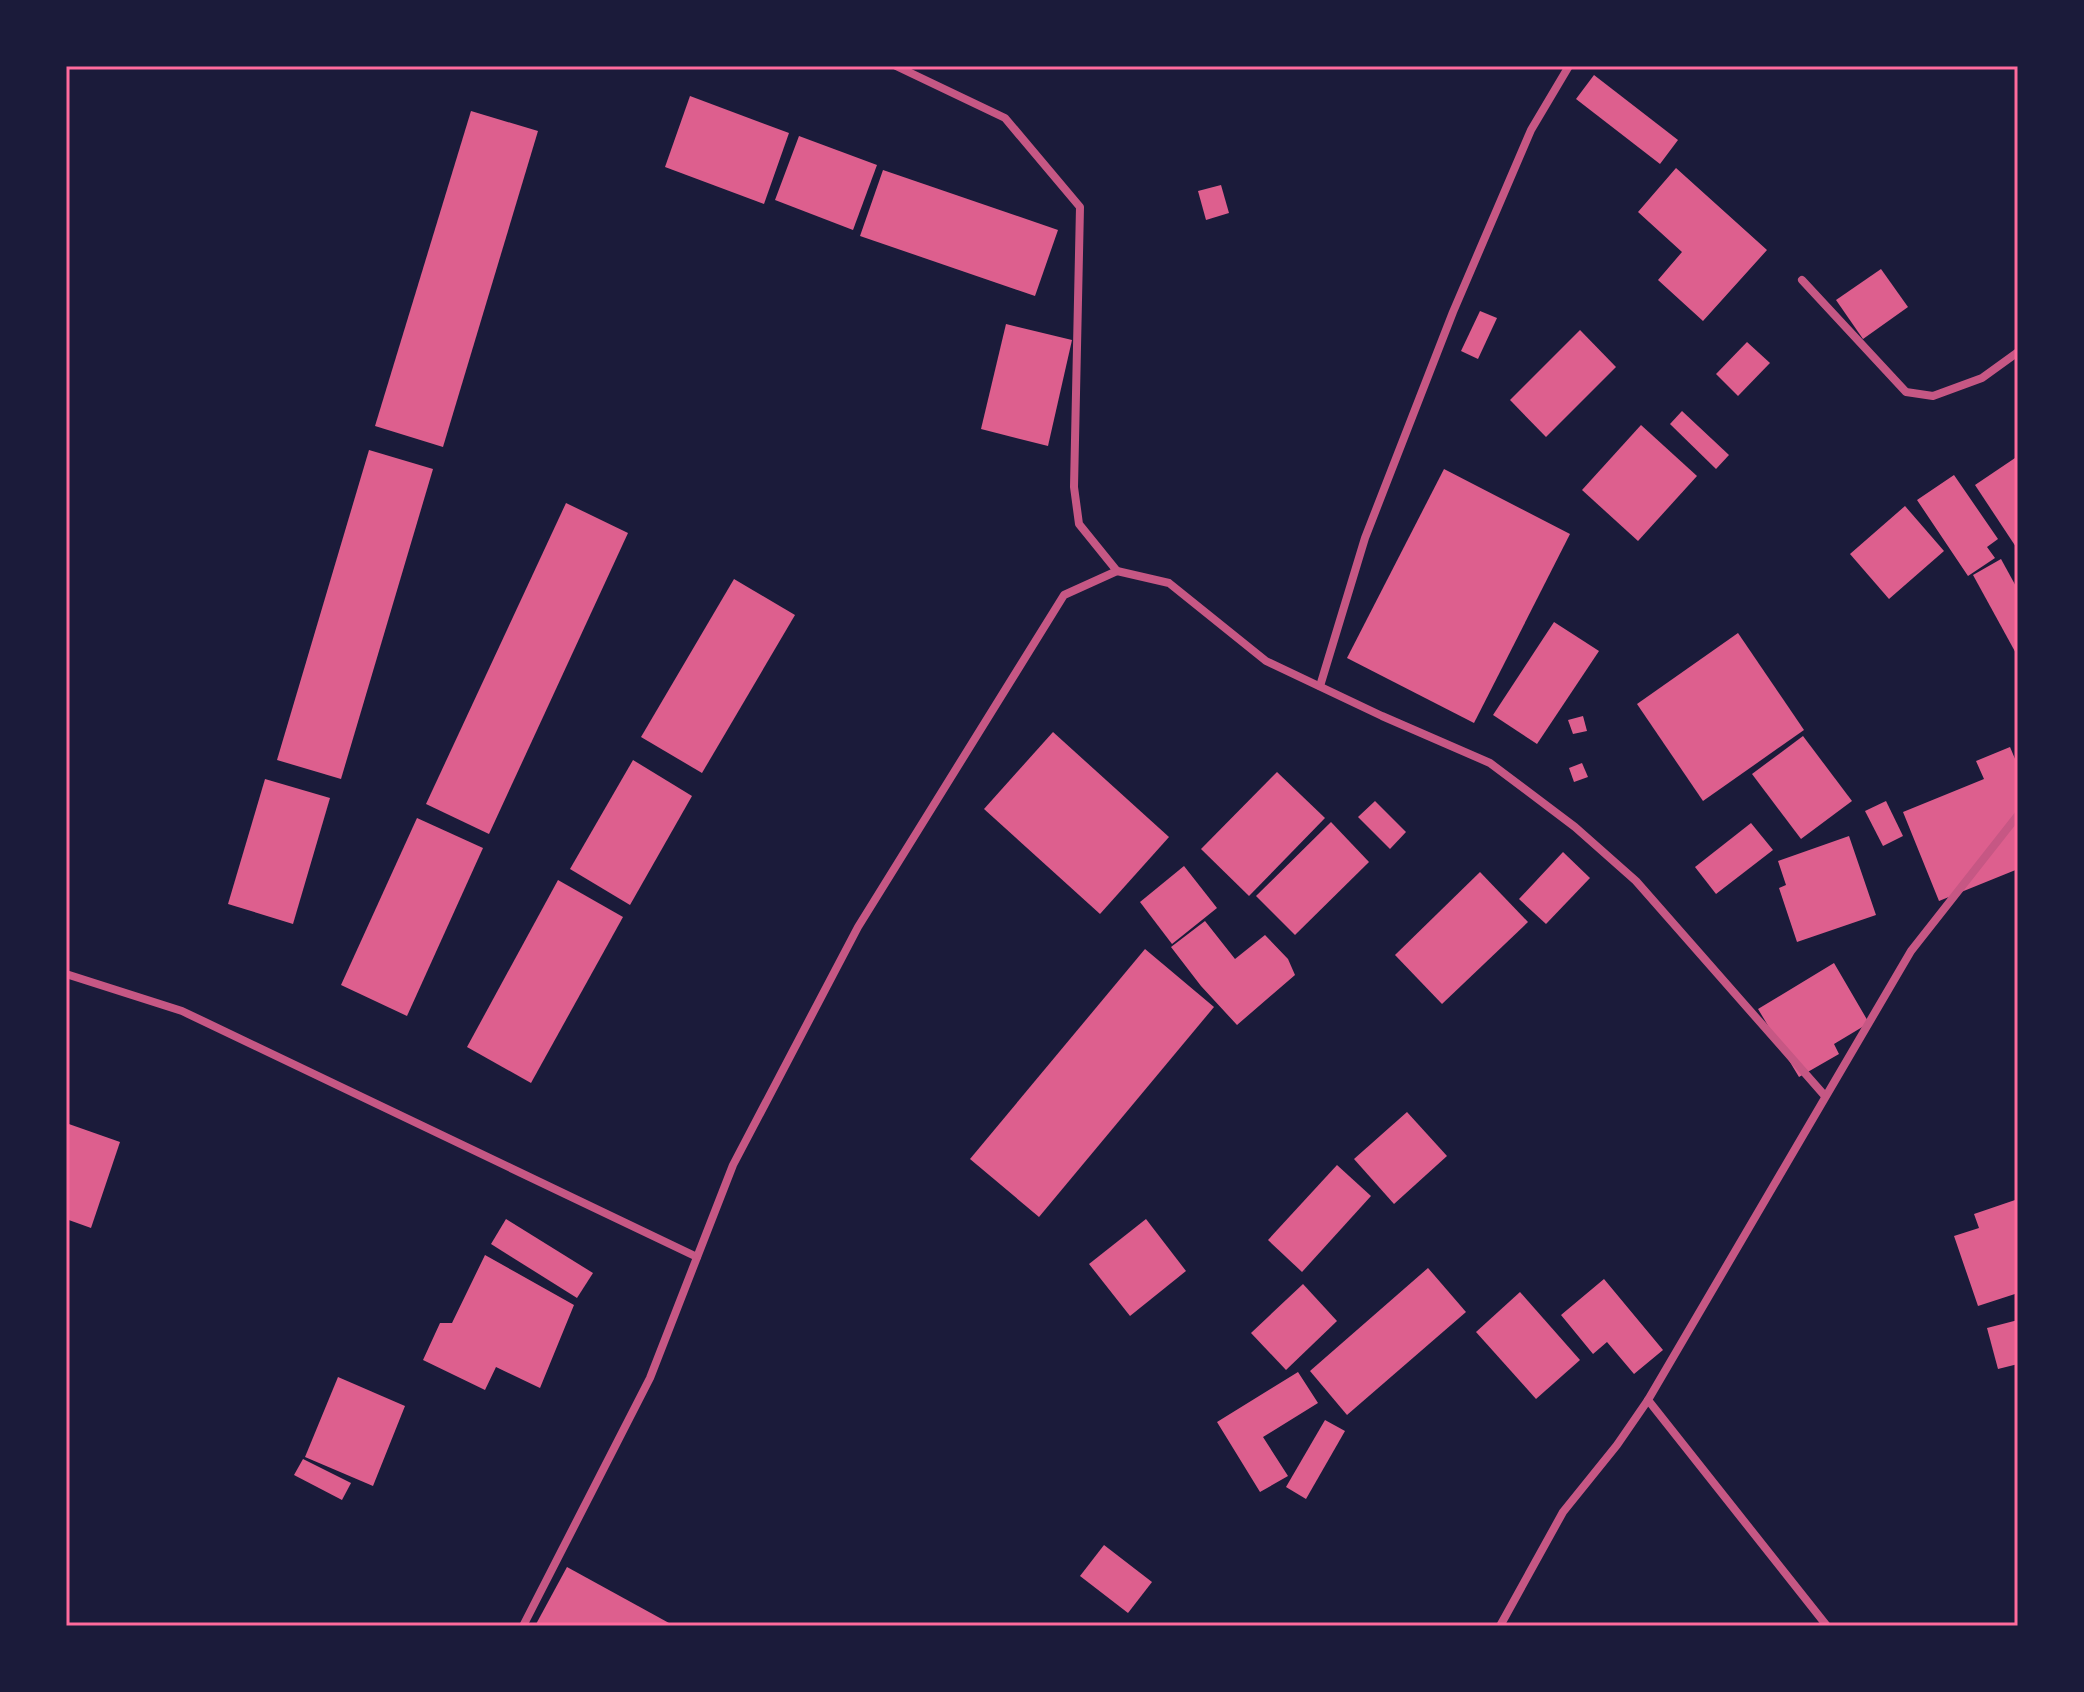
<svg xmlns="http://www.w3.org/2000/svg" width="2084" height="1692" viewBox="0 0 2084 1692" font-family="'Crimson Pro',serif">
  <rect width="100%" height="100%" fill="#1b1b3a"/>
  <!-- building -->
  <g fill="#dd5f8e">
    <path d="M1594 75 1678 140 1660 164 1576 99Z"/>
    <path d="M690 96 789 133 764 204 665 167Z"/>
    <path d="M471 111 538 131 443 447 375 426Z"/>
    <path d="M799 136 877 165 853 230 775 200Z"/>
    <path d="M1676 168 1767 250 1703 321 1658 280 1682 252 1638 212Z"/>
    <path d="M883 170 1058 230 1035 296 860 236Z"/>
    <path d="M1221 185 1229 213 1206 220 1198 191Z"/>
    <path d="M1881 269 1908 307 1863 339 1836 300Z"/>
    <path d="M1480 311 1497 318 1478 359 1461 351Z"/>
    <path d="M1006 324 1072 340 1048 446 981 429Z"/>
    <path d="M1580 330 1616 367 1546 437 1510 400Z"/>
    <path d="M1747 342 1770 363 1738 396 1716 374Z"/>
    <path d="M1682 411 1729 455 1716 469 1670 424Z"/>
    <path d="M1641 425 1697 476 1638 541 1582 490Z"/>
    <path d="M369 450 433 469 341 779 277 760Z"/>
    <path d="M2018 456V546L2016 547 1975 485Z"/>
    <path d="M1444 469 1570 534 1474 723 1347 658Z"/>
    <path d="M1954 475 1998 539 1987 547 1995 558 1968 576 1917 500Z"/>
    <path d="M566 503 628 533 489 834 426 804Z"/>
    <path d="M1905 506 1944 551 1889 599 1850 554Z"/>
    <path d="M2001 559 2018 590V657L1973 575Z"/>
    <path d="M734 579 795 615 702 773 641 737Z"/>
    <path d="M1554 622 1599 651 1537 744 1493 715Z"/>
    <path d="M1738 633 1804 730 1703 801 1637 704Z"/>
    <path d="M1583 716 1587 731 1573 734 1568 720Z"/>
    <path d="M1053 732 1169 837 1100 914 984 809Z"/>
    <path d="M1803 736 1852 801 1801 839 1752 774Z"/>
    <path d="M2010 747 2018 766V869L1939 901 1903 812 1984 779 1976 761Z"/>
    <path d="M633 760 692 796 630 905 570 869Z"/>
    <path d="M1582 763 1588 777 1574 782 1569 768Z"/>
    <path d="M1277 772 1325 818 1249 896 1201 849Z"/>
    <path d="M265 779 330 798 293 924 228 904Z"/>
    <path d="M1375 801 1406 832 1390 849 1358 817Z"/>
    <path d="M1886 801 1903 836 1883 846 1865 811Z"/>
    <path d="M417 818 483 848 407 1016 341 985Z"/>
    <path d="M1331 822 1369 862 1295 935 1256 896Z"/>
    <path d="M1751 823 1773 850 1716 894 1695 867Z"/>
    <path d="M1849 836 1876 915 1797 942 1779 888 1786 885 1778 861Z"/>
    <path d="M1563 852 1590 878 1546 924 1519 899Z"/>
    <path d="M1184 866 1217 908 1172 944 1140 902Z"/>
    <path d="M1480 872 1528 922 1442 1004 1395 955Z"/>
    <path d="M558 880 623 917 531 1083 467 1047Z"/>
    <path d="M1205 921 1235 959 1265 935 1288 959 1295 975 1237 1025 1201 986 1171 947Z"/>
    <path d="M1145 949 1214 1007 1039 1217 970 1159Z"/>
    <path d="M1834 963 1869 1023 1834 1044 1839 1054 1799 1077 1758 1009Z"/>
    <path d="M1407 1112 1447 1156 1394 1204 1354 1159Z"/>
    <path d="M66 1123 120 1142 91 1228 66 1219Z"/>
    <path d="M1337 1165 1371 1196 1302 1272 1268 1240Z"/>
    <path d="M2018 1199V1293L1978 1306 1954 1236 1979 1228 1974 1214Z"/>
    <path d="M506 1219 593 1273 577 1298 491 1244Z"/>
    <path d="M1146 1219 1186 1271 1130 1316 1089 1264Z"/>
    <path d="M485 1255 574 1305 540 1388 496 1367 485 1390 423 1360 440 1323H452Z"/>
    <path d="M1428 1268 1466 1312 1347 1415 1310 1371Z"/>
    <path d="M1604 1279 1663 1350 1634 1374 1607 1342 1593 1354 1561 1315Z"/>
    <path d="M1303 1284 1337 1321 1286 1370 1251 1333Z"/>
    <path d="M1520 1292 1580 1360 1536 1399 1476 1332Z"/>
    <path d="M2018 1320V1364L1998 1369 1987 1328Z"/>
    <path d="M1298 1372 1318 1403 1263 1437 1288 1476 1260 1492 1217 1422Z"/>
    <path d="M338 1377 405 1406 373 1486 305 1457Z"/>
    <path d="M1325 1420 1345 1431 1306 1499 1286 1487Z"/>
    <path d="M303 1459 351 1483 342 1500 294 1475Z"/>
    <path d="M1104 1545 1152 1582 1128 1613 1080 1576Z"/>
    <path d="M567 1567 669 1623 667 1626H535Z"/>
  </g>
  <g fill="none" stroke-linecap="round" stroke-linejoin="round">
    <!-- minor -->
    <g stroke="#c65784" stroke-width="8">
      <path d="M896 66 1005 118 1080 207 1074 487 1079 524 1117 571"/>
      <path d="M1802 280 1906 392 1933 396 1982 378 2018 352"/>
      <path d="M1320 686 1365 538 1453 312 1531 130 1569 66"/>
      <path d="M66 974 182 1011 697 1257"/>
      <path d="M1648 1400 1827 1626"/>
      <path d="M523 1626 650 1378 733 1165 858 927 1064 595 1117 571 1169 583 1266 661 1382 716 1490 763 1575 827 1636 881 1825 1096"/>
      <path d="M1500 1626 1563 1512 1617 1445 1648 1400 1911 951 2018 815"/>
    </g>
  </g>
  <!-- border -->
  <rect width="2084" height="1692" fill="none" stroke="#1b1b3a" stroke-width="136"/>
  <rect x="68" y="68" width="1948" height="1556" fill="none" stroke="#ff6b9d" stroke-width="3"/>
</svg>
